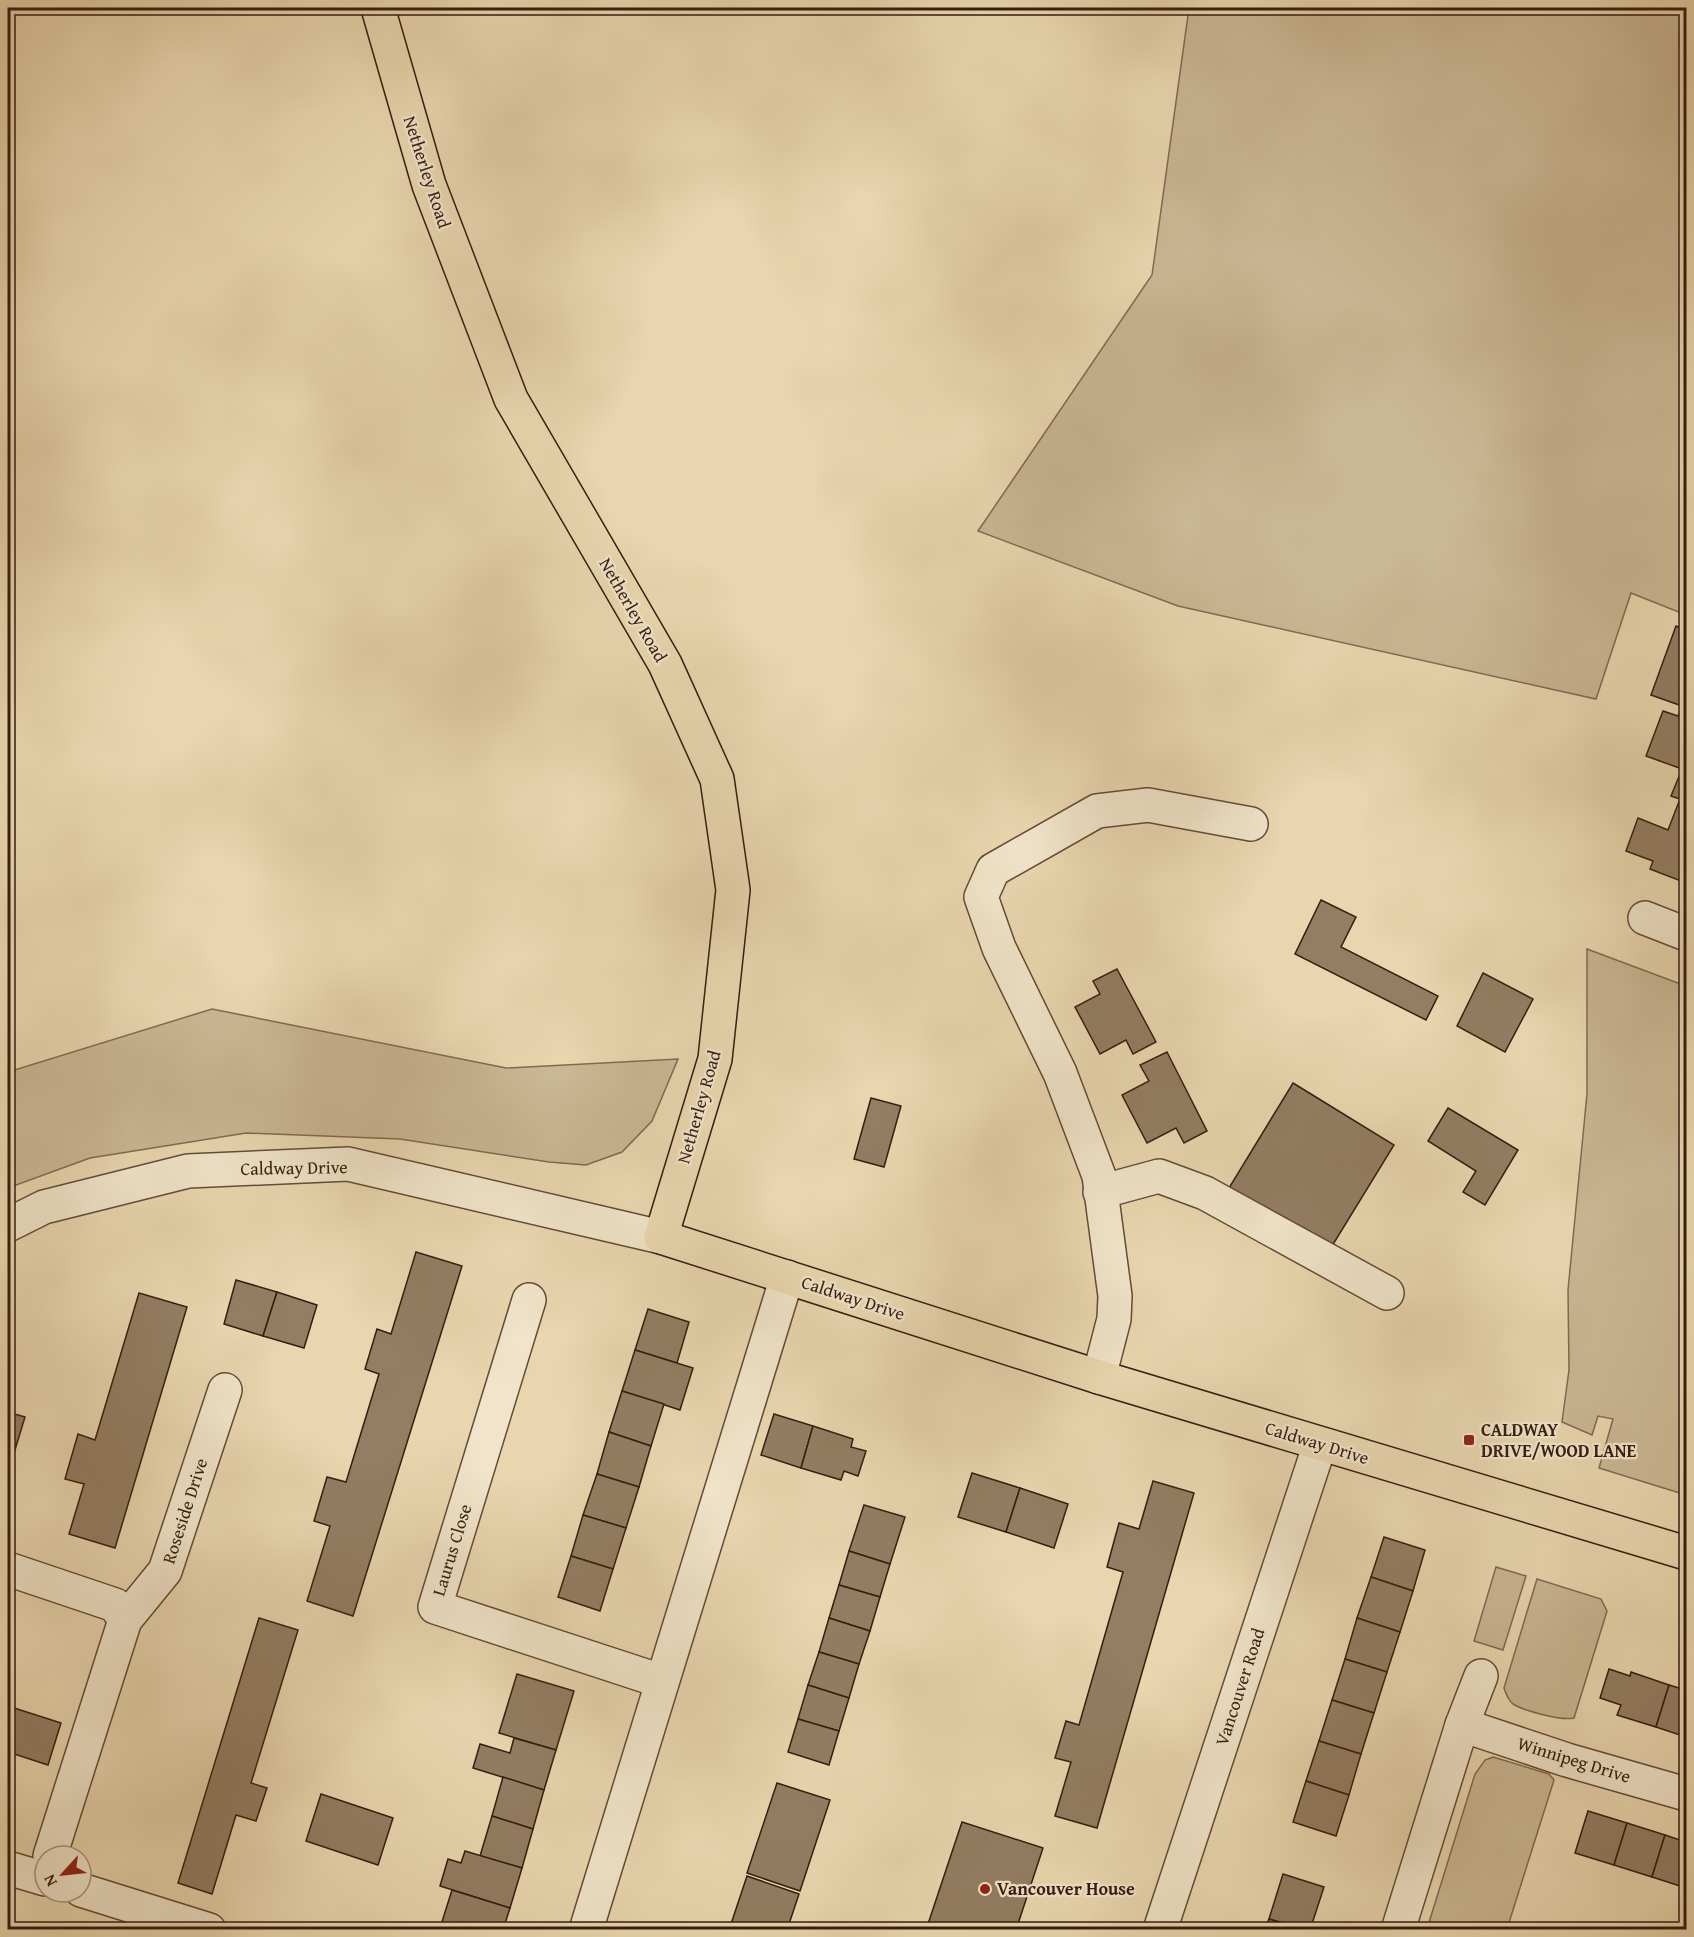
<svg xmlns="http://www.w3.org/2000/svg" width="1694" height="1937" viewBox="0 0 1694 1937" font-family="'Gentium Book Plus',serif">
  <rect width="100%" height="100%" fill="#e9d6ae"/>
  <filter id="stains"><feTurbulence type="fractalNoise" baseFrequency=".00333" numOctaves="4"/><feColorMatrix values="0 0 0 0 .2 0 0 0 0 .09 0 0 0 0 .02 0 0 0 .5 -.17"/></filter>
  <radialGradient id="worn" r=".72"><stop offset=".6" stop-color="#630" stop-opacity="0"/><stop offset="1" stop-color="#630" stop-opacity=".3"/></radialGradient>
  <!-- green -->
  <g fill="#cab793" stroke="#806a52" stroke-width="1.5">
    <path d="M1189 8H1686V615L1631 593 1596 699 1178 606 978 531 1152 275Z"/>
    <path d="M1587 949 1686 986V1495L1599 1468 1613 1419 1598 1416 1592 1435 1562 1422 1569 1370 1568 1290 1587 1094Z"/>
    <path d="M212 1009 506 1068 678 1059 652 1121 622 1152 586 1165 549 1162 400 1139 246 1133 90 1158 8 1188V1072Z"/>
    <path d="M1496 1567 1526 1576 1503 1650 1474 1641Z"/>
    <path d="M1537 1579 1601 1599 1607 1611 1574 1718C1562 1721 1524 1711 1513 1704 1508 1700 1506 1694 1504 1688Z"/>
    <path d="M1493 1757 1549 1774 1554 1780 1507 1929H1427L1475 1774 1485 1760Z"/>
  </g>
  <!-- building -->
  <g fill="#937d63" stroke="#351d11" stroke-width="1.5">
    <path d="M1676 626 1686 630V883L1650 869 1653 861 1626 851 1638 818 1668 830 1680 799 1671 796 1682 769 1646 756 1663 711 1678 716 1682 706 1651 695Z"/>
    <path d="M1321 900 1356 917 1341 947 1438 996 1426 1020 1295 954Z"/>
    <path d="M1117 969 1156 1042 1133 1054 1126 1040 1100 1054 1075 1007 1100 994 1093 981Z"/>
    <path d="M1483 973 1533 999 1505 1052 1457 1026Z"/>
    <path d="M1167 1052 1207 1131 1184 1143 1176 1128 1147 1143 1122 1095 1149 1081 1140 1065Z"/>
    <path d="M1293 1083 1394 1145 1329 1251 1229 1188Z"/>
    <path d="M871 1098 901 1106 884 1167 854 1159Z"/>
    <path d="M1448 1108 1518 1150 1485 1205 1463 1192 1476 1171 1428 1141Z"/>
    <path d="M416 1252 462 1266 353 1616 307 1601 330 1526 314 1521 327 1477 346 1482 379 1374 365 1369 377 1329 391 1334Z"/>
    <path d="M236 1280 277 1292 263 1336 224 1324Z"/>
    <path d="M277 1292 317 1305 304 1348 263 1336Z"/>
    <path d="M139 1293 187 1307 115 1548 69 1534 84 1484 65 1479 78 1434 95 1440Z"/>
    <path d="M648 1309 689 1322 677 1363 635 1350Z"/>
    <path d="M635 1350 693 1368 680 1410 622 1391Z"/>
    <path d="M622 1391 664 1404 651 1446 609 1432Z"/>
    <path d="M8 1412 25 1417 11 1463 8 1462Z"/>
    <path d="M774 1414 813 1426 801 1468 761 1455Z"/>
    <path d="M813 1426 853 1439 851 1447 866 1451 858 1476 844 1471 841 1480 801 1468Z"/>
    <path d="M609 1432 651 1446 639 1487 597 1474Z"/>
    <path d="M972 1473 1020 1488 1006 1532 958 1517Z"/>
    <path d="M597 1474 639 1487 626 1528 583 1515Z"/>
    <path d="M1153 1481 1194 1493 1097 1828 1055 1816 1071 1762 1055 1758 1066 1721 1079 1725 1123 1572 1107 1567 1119 1523 1139 1529Z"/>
    <path d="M1020 1488 1068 1504 1054 1548 1006 1532Z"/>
    <path d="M864 1505 905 1517 890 1564 849 1551Z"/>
    <path d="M583 1515 626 1528 613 1569 571 1556Z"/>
    <path d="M1384 1537 1425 1550 1413 1591 1371 1577Z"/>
    <path d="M849 1551 890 1564 880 1597 839 1585Z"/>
    <path d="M571 1556 613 1569 600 1611 558 1597Z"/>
    <path d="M1371 1577 1413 1591 1400 1632 1357 1618Z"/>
    <path d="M839 1585 880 1597 870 1631 829 1618Z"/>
    <path d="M259 1618 298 1630 251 1783 267 1788 256 1821 236 1815 212 1894 178 1883Z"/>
    <path d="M829 1618 870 1631 859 1664 819 1652Z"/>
    <path d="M1357 1618 1400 1632 1387 1672 1345 1659Z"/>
    <path d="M819 1652 859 1664 849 1698 808 1685Z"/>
    <path d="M1345 1659 1387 1672 1374 1713 1332 1700Z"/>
    <path d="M1609 1669 1630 1676 1631 1672 1669 1685 1656 1727 1617 1715 1621 1705 1600 1698Z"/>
    <path d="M517 1674 574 1691 556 1750 499 1733Z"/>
    <path d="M808 1685 849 1698 839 1731 798 1719Z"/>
    <path d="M1669 1685 1686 1690V1737L1656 1727Z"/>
    <path d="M1332 1700 1374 1713 1361 1754 1319 1741Z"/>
    <path d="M8 1706 61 1723 48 1765 8 1752Z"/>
    <path d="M798 1719 839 1731 829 1765 788 1752Z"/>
    <path d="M514 1738 556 1750 544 1790 473 1768 480 1744 510 1753Z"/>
    <path d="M1319 1741 1361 1754 1349 1795 1306 1781Z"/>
    <path d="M503 1777 544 1790 533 1829 492 1816Z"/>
    <path d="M1306 1781 1349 1795 1336 1836 1293 1822Z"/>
    <path d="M777 1783 830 1800 800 1891 747 1873Z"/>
    <path d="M321 1794 393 1818 378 1865 306 1841Z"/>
    <path d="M1588 1811 1627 1823 1614 1865 1575 1853Z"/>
    <path d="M492 1816 533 1829 522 1868 480 1856Z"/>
    <path d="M962 1822 1043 1848 1016 1930H926Z"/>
    <path d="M1627 1823 1665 1835 1652 1877 1614 1865Z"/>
    <path d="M1665 1835 1686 1842V1888L1652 1877Z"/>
    <path d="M465 1851 522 1868 510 1908 440 1886 448 1859 461 1863Z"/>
    <path d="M1283 1874 1324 1887 1310 1930 1269 1919Z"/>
    <path d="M747 1876 799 1894 787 1930H729Z"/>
    <path d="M452 1890 510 1908 503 1930 440 1928Z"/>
    <path d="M1269 1919 1303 1930H1265Z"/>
  </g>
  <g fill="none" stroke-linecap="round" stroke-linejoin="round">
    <defs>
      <g id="minor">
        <path d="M1645 918 1686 934"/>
        <path d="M1100 1192 1159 1176 1205 1193 1387 1293"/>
        <path d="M8 1225 44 1207 188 1171 348 1164 661 1237"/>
        <path d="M529 1300 435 1607 661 1681"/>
        <path d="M1099 1377 1114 1319 1115 1296 1099 1176 1060 1073 999 948 981 897 993 870 1097 811 1148 805 1251 824"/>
        <path d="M8 1569 115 1605 125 1620"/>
        <path d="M1462 1725 1567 1760 1686 1794"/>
        <path d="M50 1856 125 1620 165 1571 225 1390"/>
        <path d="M8 1868 45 1879"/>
        <path d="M81 1890 209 1930"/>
        <path d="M586 1930 787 1277"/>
        <path d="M1160 1930 1320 1444"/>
        <path d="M1398 1930 1462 1725 1481 1676"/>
      </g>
      <path id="major" d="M378 8 429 185 511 399 665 664 717 779 733 890 715 1059 661 1237 1099 1377 1686 1553"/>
    </defs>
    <!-- minor casing -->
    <use href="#minor" stroke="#624b38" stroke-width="36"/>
    <!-- major casing -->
    <use href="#major" stroke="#351d11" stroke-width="36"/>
    <!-- minor -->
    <use href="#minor" stroke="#f1e4ca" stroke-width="33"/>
    <!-- major -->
    <use href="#major" stroke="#e9d6ae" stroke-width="33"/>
  </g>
  <!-- markers -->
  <g fill="#8f2418" stroke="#f1e4ca" stroke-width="2">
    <rect x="1463" y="1434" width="12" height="12" rx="3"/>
    <circle cx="985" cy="1889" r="6"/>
  </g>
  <g text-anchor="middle" stroke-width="4.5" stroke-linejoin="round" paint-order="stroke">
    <!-- street labels -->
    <g font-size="18" fill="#351d11" stroke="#f1e4ca">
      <text transform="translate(427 172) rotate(72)" y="6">Netherley Road</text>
      <text transform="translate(633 610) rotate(60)" y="6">Netherley Road</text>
      <text transform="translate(699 1107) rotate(-74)" y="6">Netherley Road</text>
      <text transform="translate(294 1168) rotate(-1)" y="6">Caldway Drive</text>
      <text transform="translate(853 1298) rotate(18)" y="6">Caldway Drive</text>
      <text transform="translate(1317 1443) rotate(17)" y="6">Caldway Drive</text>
      <text transform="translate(185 1511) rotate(-72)" y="6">Roseside Drive</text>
      <text transform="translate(452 1550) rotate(-73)" y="6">Laurus Close</text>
      <text transform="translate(1240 1687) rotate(-72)" y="6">Vancouver Road</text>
      <text transform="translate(1574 1760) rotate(17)" y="6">Winnipeg Drive</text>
    </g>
    <!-- poi labels -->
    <g font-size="18" font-weight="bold" fill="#351d11" stroke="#f1e4ca" text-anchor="start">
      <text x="1481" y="1436">CALDWAY<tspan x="1481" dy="21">DRIVE/WOOD LANE</tspan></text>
      <text x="997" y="1895">Vancouver House</text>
    </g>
  </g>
  <!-- margin -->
  <rect width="1694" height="1937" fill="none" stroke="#e9d6ae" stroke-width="30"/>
  <rect x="9" y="9" width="1676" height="1919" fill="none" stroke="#351d11" stroke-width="3"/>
  <rect x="15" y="15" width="1664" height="1907" fill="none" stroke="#351d11" stroke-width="1.5"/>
  <!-- north arrow -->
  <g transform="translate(63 1874) rotate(243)"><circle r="28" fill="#f1e4ca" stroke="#a69480" stroke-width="1.5"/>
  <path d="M0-4.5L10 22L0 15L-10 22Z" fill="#8f2418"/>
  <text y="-9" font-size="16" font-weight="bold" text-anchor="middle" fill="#351d11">N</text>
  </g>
  <rect width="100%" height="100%" filter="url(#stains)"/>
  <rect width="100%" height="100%" fill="url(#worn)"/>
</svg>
